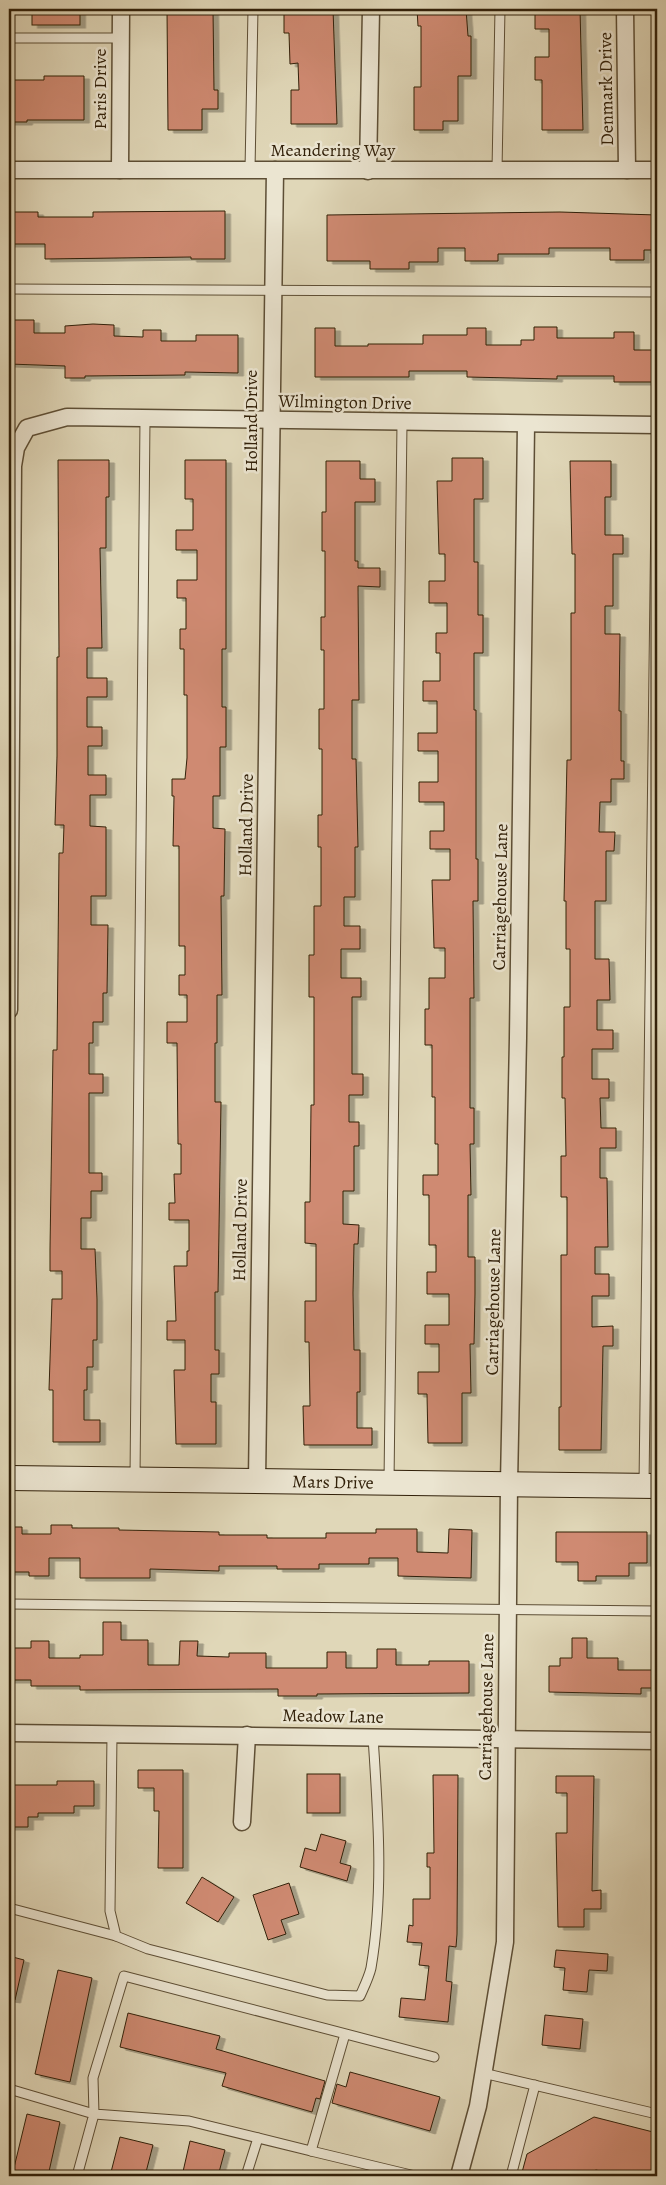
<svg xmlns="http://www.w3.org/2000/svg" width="666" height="2185" viewBox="0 0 666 2185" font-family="Alegreya,serif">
  <defs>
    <filter id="shadow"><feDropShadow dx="5.5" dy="3" stdDeviation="0" flood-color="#0004"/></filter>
  </defs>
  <rect width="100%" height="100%" fill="#e0d7b8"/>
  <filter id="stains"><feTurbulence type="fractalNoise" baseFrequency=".004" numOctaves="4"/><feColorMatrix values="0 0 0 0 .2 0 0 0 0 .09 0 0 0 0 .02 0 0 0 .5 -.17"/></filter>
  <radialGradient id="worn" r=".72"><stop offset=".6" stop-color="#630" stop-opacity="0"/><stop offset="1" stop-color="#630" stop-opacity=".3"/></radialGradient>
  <!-- building -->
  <g fill="#cf8a72" stroke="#312009" filter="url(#shadow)">
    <rect x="32" y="9" width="48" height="16"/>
    <path d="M167 9H213L214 90H218V109H202V130H168Z"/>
    <path d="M284 9H333L337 124H291V90H299L298 63 290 64 289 33H284Z"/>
    <path d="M417 9H466L468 36H471V76H458V121H443V130H414V87H421V26H418Z"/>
    <path d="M535 9H580L583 130H542V80H535V57H549V29H535Z"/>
    <path d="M44 76H84V120H27V122H9V80H44Z"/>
    <path d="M225 211V259H191V257L45 259V244H9V212H38V217H93V212Z"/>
    <path d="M560 212 657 215V250H644V260H610V248H549V254H498V261H465V248H438V262H409V269H370V261H327V215Z"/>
    <path d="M9 320H34V333H65V326L93 324 114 325V336L143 337V330H161V341H196V335H238V373L185 372V375L85 376V378H65V366L9 364Z"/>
    <path d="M534 327H557V338H614V332H634V350H656V382H614V376H557V379L467 377V371H409V377H315V328H335V346H368V344H423V335H467V328H486V345H521V340H534Z"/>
    <path d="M452 458H483V499H474V562H478V615H483V653H474V710H476V859H478V901H473L474 998H470V1108H474V1144H470L471 1195H468V1257H475V1294L474 1344H470L471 1393H462V1443H428L427 1394H418V1372H439V1344H425V1325H449V1294H427V1272H436V1245H429V1195H423V1175H438V1144H435V1097H432V1045H425V1009H429V978H445V948H434L432 880H450V849H430V831H444V802H419V782H438V751H418V733H437V701H423V681H440V653H436V633H447V603H429V581H445V554H439L437 481H452Z"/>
    <path d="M58 460H109V497H106V548H100L102 648H87V678H107V697H87V727H102V746H88V775H106V795H90V826L106 827V896H91V925H108L107 993H103V1022H93V1043H89V1074H103V1093H89V1173H102V1191H91V1218H81V1249H95L97 1299V1340H93V1367H87V1390H84V1420H100V1442H53V1390H49L52 1299H62V1271H50V1249L53 1050H57L59 853H63L64 825H55L57 756V657H59Z"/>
    <path d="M185 460H226V649H222V707H226V747H220V796H213V828L225 829 224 896H221L222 995H217V1043H215V1102H221L218 1292H215V1350H219V1374H211V1402H216V1444H176L174 1370H185V1340H167V1321H176L174 1266H187V1251H189V1220H169V1203H175L174 1174H181V1144H178L177 1043H167V1022H187V995H179V975H185V946H179V846H173L174 796H172V779H185L187 758V695H184V649H180V629H186V598H177V580H197V550H176V530H193V499H185Z"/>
    <path d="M326 461H360V479H375V502H355V561H358V568H380V587L358 586 359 700H352V759H356L358 847H355V897H344V926H360V949H341V978H361V997H352V1074H363V1095H349V1122H359V1146H354V1191H343V1224L359 1225 358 1244H354L353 1293 354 1350H360V1392H357V1428H372V1445H304L303 1406H310L309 1342H305V1301H316V1244L305 1243V1202H310L311 1105H314V997H309V955H314V906H321V847H318V815H322V749H319V709H324V650H321V617H325V551H322V512H326Z"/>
    <path d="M570 461H611V497H605V535H623V554H613V606H605V634H620L619 711H621V761H624V779H611V802H600L599 832H615L614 851H606V901H595V959H609L610 1000H597V1030H613V1049H592V1079H609V1098H600L601 1128H616V1148H600V1178H607L608 1247H595V1274H609V1296H592V1327L613 1326V1346H603L601 1450H559V1407H561V1255H567V1197H561V1156H566L565 1098H562V1057H564V1007H570V949H566V901H564L567 760H571V613H575V554H572Z"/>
    <path d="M51 1525H72V1528H119V1530L219 1532V1535H267V1538H326V1533H376V1529H417V1552L448 1553 449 1529 472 1530 471 1578 398 1576V1558H369V1564H319V1569H277V1566H219V1571L150 1569V1578H80V1558H49V1576H29V1572H9V1527H22V1534H51Z"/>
    <path d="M556 1532H647V1563H629V1576H596V1581H578V1562H556Z"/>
    <path d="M103 1622H121V1640H148V1665H179L180 1641H198L197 1656 229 1657V1653H266V1668H327V1652H346V1668H377V1649H396V1665H429V1661H469V1693L317 1694V1696H278V1689L80 1690V1686H31V1680H9V1648H31V1641H49V1658H80V1655H103Z"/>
    <path d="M572 1638H587V1658H618V1670H657V1688H641V1694L549 1692V1666H560V1658H572Z"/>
    <path d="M138 1770H183V1868H158L159 1811H154V1788H138Z"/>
    <rect x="307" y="1774" width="33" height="39"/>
    <path d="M433 1775H458L457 1934 456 1947 449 1946 446 1981 452 1982 448 2022 399 2017 401 1998 425 2000 429 1966 419 1965 422 1943 407 1942 409 1925 413 1926V1899H430V1867H427V1853H434Z"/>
    <path d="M556 1776H594L592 1891 601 1890V1909H584V1927H558L556 1833H567V1793H556Z"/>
    <path d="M57 1781H94V1806H74V1813H38V1817H28V1827H9V1785H57Z"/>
    <path d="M321 1834 346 1841 340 1863 351 1866 347 1881 300 1867 305 1848 316 1851Z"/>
    <path d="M202 1877 234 1897 218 1922 186 1903Z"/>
    <path d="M289 1883 299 1914 281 1920 286 1934 268 1940 253 1895Z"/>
    <path d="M556 1950 608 1954 607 1971 589 1970 587 1992 563 1990 565 1968 554 1967Z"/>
    <path d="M9 1956 24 1960 15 2000 9 1999Z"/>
    <path d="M58 1970 92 1978 70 2082 35 2074Z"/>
    <path d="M128 2013 220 2036 216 2049 325 2081 320 2099 316 2098 312 2112 222 2086 226 2073 120 2047Z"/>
    <path d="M545 2015 583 2019 580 2049 542 2045Z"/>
    <path d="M350 2072 440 2097 430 2131 332 2103 337 2084 346 2087Z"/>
    <path d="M27 2114 60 2122 48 2176H12Z"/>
    <path d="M594 2117 657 2133V2176H621L596 2170 583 2176H521L527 2154Z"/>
    <path d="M120 2137 153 2145 145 2176H110Z"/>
    <path d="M190 2141 225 2150 218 2176H182Z"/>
  </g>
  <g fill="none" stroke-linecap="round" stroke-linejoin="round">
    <defs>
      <g id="lane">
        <path d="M9 38H120"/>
        <path d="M250 170 253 9"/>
        <path d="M497 170 500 9"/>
        <path d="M9 289 657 292"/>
        <path d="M135 1478 145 419"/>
        <path d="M389 1482 402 423"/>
        <path d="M644 1485 657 425"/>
        <path d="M9 1604 657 1611"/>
        <path d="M112 1734 110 1911 116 1936 148 1949 327 1995 360 1996C364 1987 369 1977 371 1968 384 1892 378 1813 373 1737"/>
        <path d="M9 1908 116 1936"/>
        <path d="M657 1946V2057"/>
        <path d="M345 2034 311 2151 189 2121 94 2114 93 2078 124 1976 434 2057"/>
        <path d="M483 2073 657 2114"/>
        <path d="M9 2089 94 2114 77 2176"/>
        <path d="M311 2151 415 2176"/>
        <path d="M246 2176 258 2138"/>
        <path d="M511 2176 535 2085"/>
      </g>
      <g id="street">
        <path d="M625 9 627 170"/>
        <path d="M9 170H657"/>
        <path d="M120 170 121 9"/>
        <path d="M368 171 371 9"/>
        <path d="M9 1010 13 466 16 448 27 428 67 417 657 425"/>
        <path d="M257 1481 275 170"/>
        <path d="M9 1733 657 1741"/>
        <path d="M242 1822 247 1735"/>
        <path d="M459 2176 478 2106 505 1942 509 1483 518 1038 526 424"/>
      </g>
      <path id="secondary" d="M9 1478 657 1486"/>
    </defs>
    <!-- lane casing -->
    <use href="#lane" stroke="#5d4e35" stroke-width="11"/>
    <!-- street casing -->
    <use href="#street" stroke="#5d4e35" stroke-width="19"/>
    <!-- secondary casing -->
    <use href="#secondary" stroke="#312009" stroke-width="26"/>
    <!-- lane -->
    <use href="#lane" stroke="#ebe5d1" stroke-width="9"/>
    <!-- street -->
    <use href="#street" stroke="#ebe5d1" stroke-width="16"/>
    <!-- secondary -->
    <use href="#secondary" stroke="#ebe5d1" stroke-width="24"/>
  </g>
  <g text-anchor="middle" stroke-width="5" stroke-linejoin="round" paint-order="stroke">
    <!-- street labels -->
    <g font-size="18" fill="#312009" stroke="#ebe5d1">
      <text transform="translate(100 89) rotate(-90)" y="6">Paris Drive</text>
      <text transform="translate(606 89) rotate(-91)" y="6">Denmark Drive</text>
      <text x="333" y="156">Meandering Way</text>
      <text transform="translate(345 402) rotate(1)" y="6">Wilmington Drive</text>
      <text transform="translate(251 421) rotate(-90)" y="6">Holland Drive</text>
      <text transform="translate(246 825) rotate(-89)" y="6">Holland Drive</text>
      <text transform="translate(500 897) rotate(-89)" y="6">Carriagehouse Lane</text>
      <text transform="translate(240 1230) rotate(-89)" y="6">Holland Drive</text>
      <text transform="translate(493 1302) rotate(-89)" y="6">Carriagehouse Lane</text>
      <text transform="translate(333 1482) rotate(1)" y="6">Mars Drive</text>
      <text transform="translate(486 1707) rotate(-89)" y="6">Carriagehouse Lane</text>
      <text transform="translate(333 1716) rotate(1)" y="6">Meadow Lane</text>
    </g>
  </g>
  <!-- margin -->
  <rect width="666" height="2185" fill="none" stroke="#e0d7b8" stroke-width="30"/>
  <rect x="10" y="10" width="646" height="2165" fill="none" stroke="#312009" stroke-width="2.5"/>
  <rect x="15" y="15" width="636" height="2155" fill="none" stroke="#312009"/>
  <rect width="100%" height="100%" filter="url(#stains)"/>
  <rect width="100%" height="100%" fill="url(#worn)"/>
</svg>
